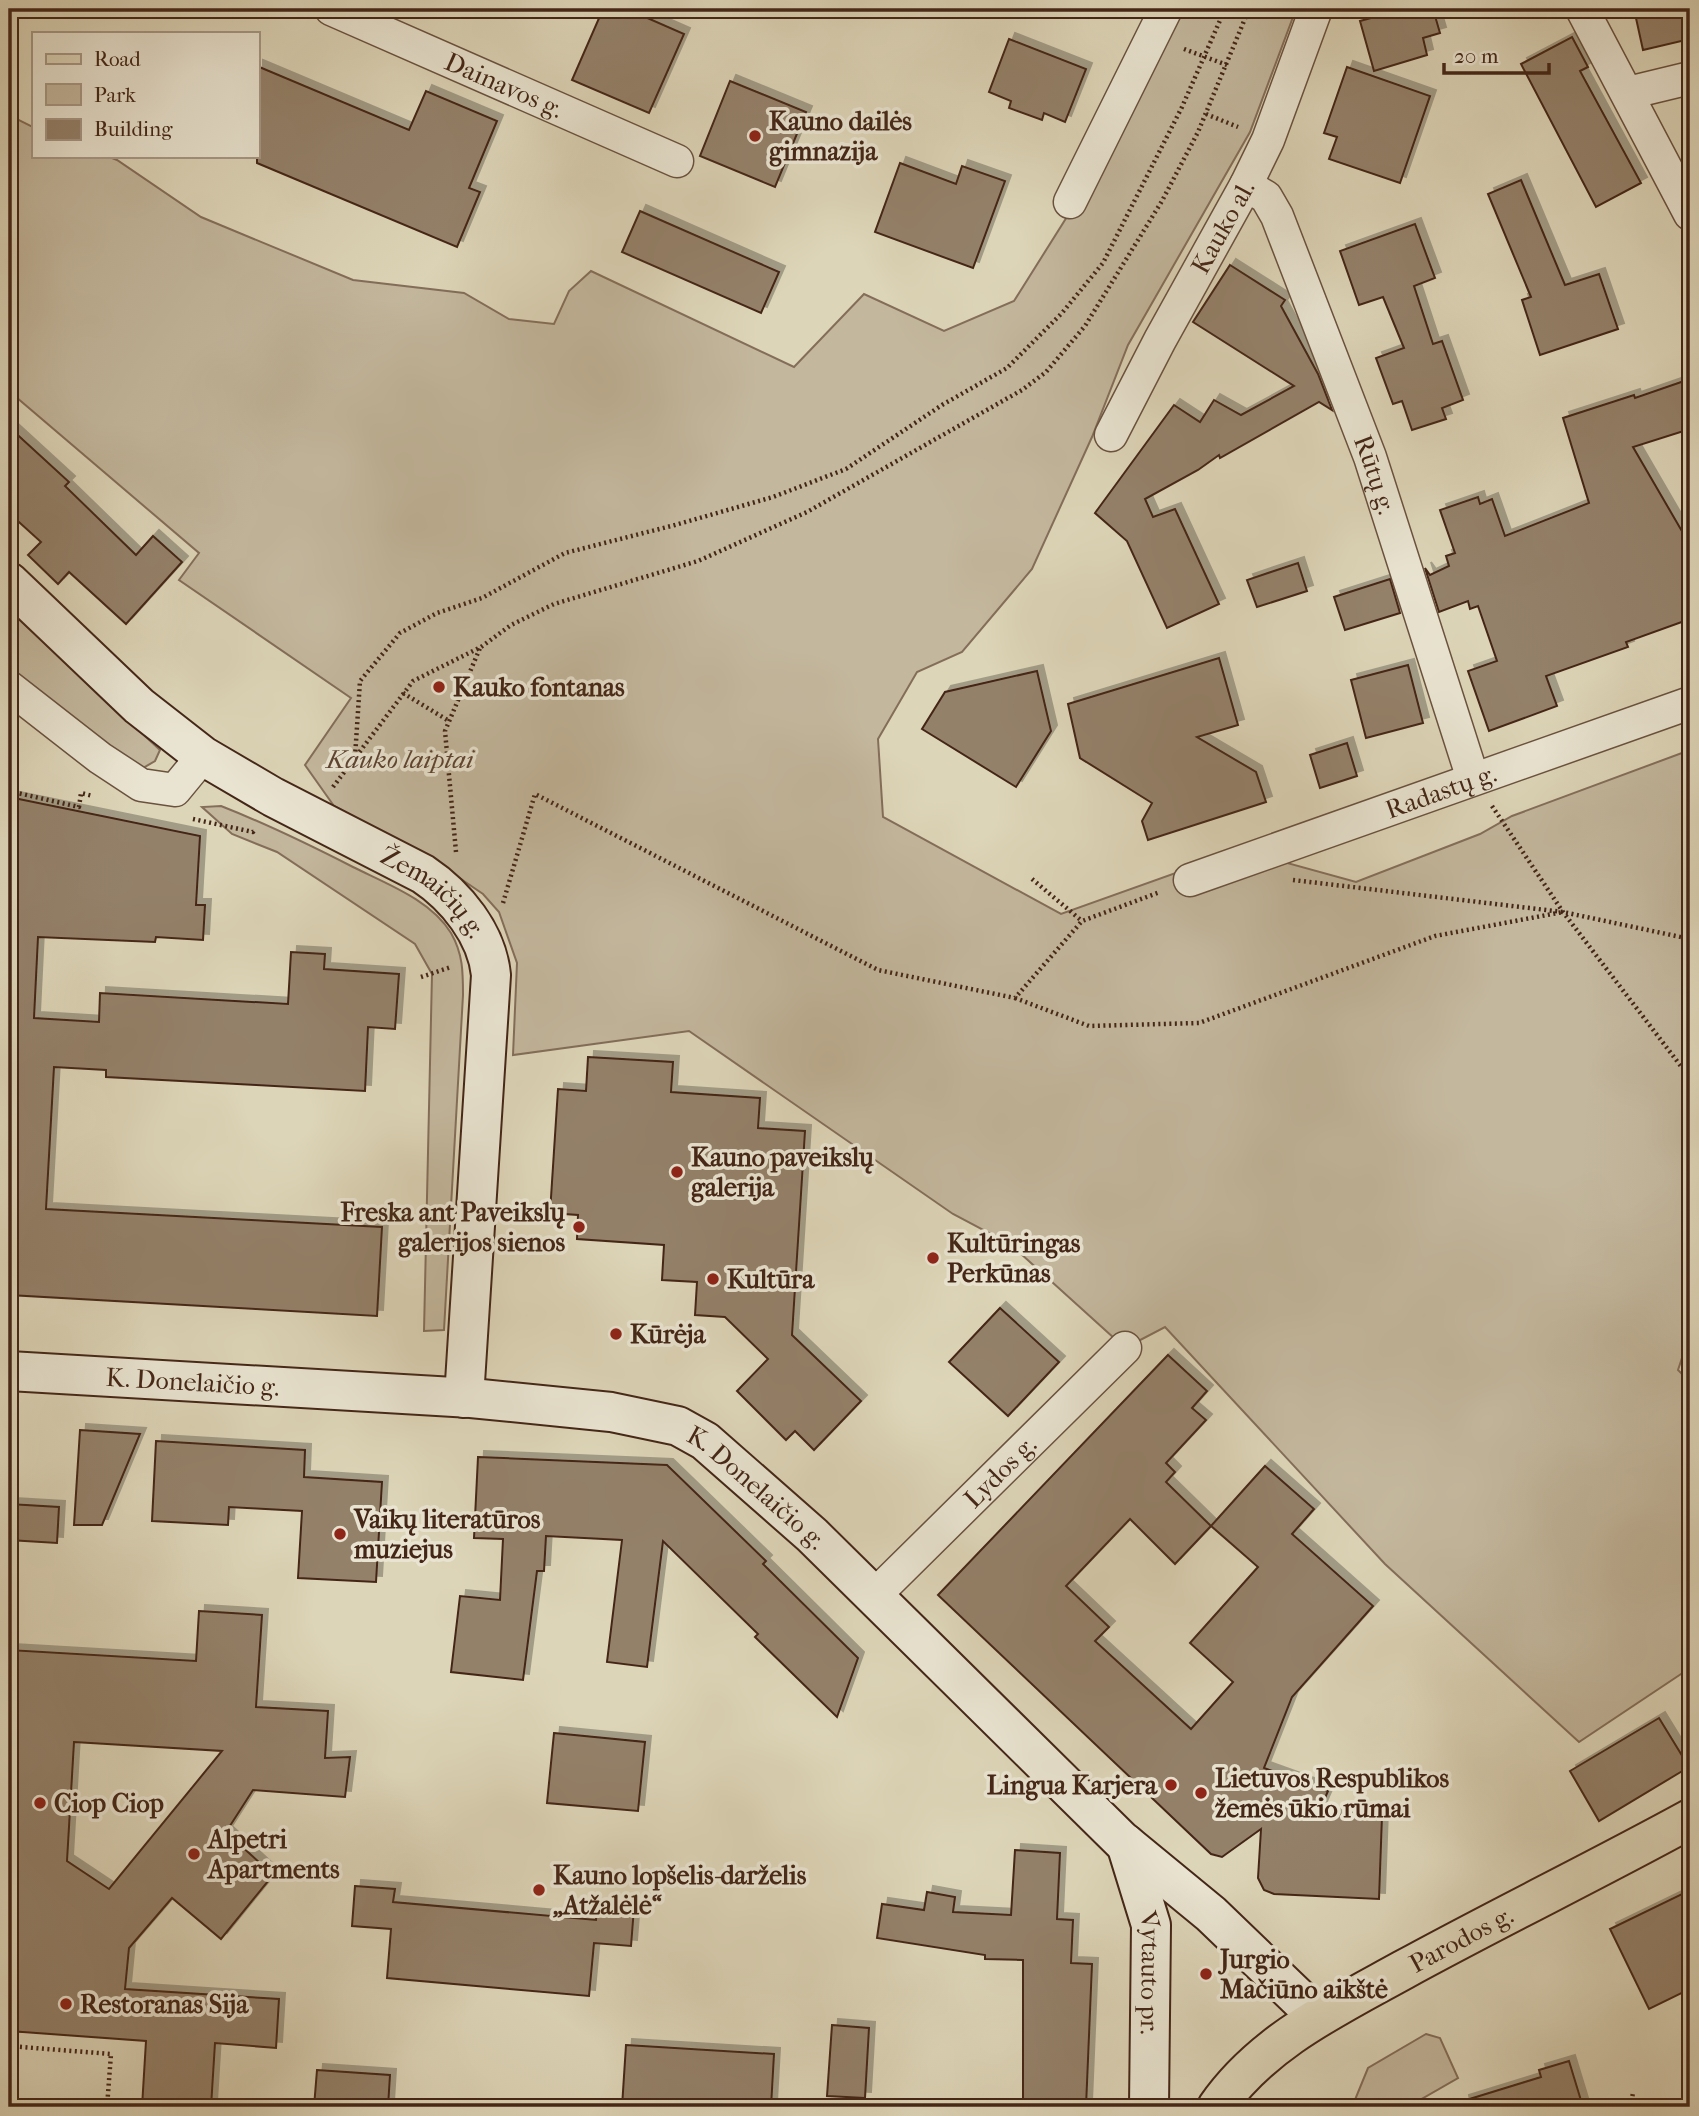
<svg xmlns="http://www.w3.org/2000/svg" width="1699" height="2116" viewBox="0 0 1699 2116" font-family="'IM FELL French Canon',serif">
  <defs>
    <filter id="shadow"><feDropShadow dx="6" dy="-6" stdDeviation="0" flood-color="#0004"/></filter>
  </defs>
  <rect width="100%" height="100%" fill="#ddd5b8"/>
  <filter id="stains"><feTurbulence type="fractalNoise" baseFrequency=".00286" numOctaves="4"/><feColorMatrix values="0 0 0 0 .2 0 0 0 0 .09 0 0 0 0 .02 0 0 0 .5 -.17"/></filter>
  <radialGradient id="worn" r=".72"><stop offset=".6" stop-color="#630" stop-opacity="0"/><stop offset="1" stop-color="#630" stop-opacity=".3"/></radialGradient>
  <!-- green -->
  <g fill="#c3b79d" stroke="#846e5a" stroke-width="2">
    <path d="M1178 9H1296L1250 132 1128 345 1092 437 1032 569 962 652 917 672 878 739 883 817 1061 914 1240 850 1356 882 1480 834 1512 816 1690 750V1334L1678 1370 1690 1382V1668L1579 1742 1385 1564 1165 1327 1125 1348 1010 1244 953 1214 689 1031 513 1055 517 963 499 912 483 894 430 858 334 806 305 765 351 698 179 580 199 553 9 391V115L33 127V156H107L117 160 201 217 353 280 464 293 509 319 554 324 569 291 591 271 794 367 864 294 944 331 1014 301 1126 123Z"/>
    <path d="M9 610 160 750 155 761 143 768 120 756 9 675Z"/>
    <path d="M221 806C267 824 310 845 353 867 387 884 431 900 451 933 463 954 463 972 463 995L444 1330 424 1331 432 974 415 944 277 852 232 834 202 807Z"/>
    <path d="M1426 2034 1440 2038 1458 2078 1413 2104 1414 2107H1352L1368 2068Z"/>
  </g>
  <!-- building -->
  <g fill="#94816b" stroke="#442617" stroke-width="2" fill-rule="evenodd" filter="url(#shadow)">
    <path d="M603 9H627L684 34 649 113 572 80Z"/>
    <path d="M1404 9H1433L1440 33 1423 38 1427 55 1374 71 1360 21Z"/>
    <path d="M1634 9H1690V39L1643 50Z"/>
    <path d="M1572 37 1588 67 1580 71 1641 183 1596 207 1521 64Z"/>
    <path d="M1009 39 1086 69 1065 122 1044 113 1042 120 1009 108 1011 101 989 92Z"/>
    <path d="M257 66 409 130 426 91 497 121 469 188 480 192 457 247 257 163Z"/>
    <path d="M1347 67 1430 96 1400 183 1329 159 1337 137 1324 133Z"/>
    <path d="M730 81 806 112 775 187 700 156Z"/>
    <path d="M900 163 956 184 962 166 1005 181 973 268 875 232Z"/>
    <path d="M1521 180 1565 285 1599 274 1618 329 1540 355 1522 300 1531 297 1488 194Z"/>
    <path d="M640 211 779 272 761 313 622 252Z"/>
    <path d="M1415 224 1435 278 1414 286 1433 344 1442 341 1463 400 1442 408 1446 419 1412 430 1402 401 1393 404 1376 358 1404 348 1383 297 1359 305 1340 251Z"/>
    <path d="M1230 265 1285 300 1281 306 1318 374 1332 410 1319 402 1220 458 1219 455 1198 470 1145 499 1153 517 1175 509 1219 604 1167 628 1127 541 1095 513 1174 405 1200 422 1214 400 1241 415 1294 386 1193 322Z"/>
    <path d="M1690 379V429L1633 447 1690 545V619L1626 642 1628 647 1546 676 1557 706 1489 731 1468 671 1497 661 1478 606 1470 609 1468 601 1439 612 1425 568 1430 575 1449 566 1446 556 1455 553 1440 510 1478 497 1480 504 1492 499 1505 536 1589 503 1563 418 1634 395 1635 398Z"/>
    <path d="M9 427 69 482 65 486 136 555 153 536 182 562 126 624 69 572 58 584 28 555 41 542 9 513Z"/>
    <path d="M1298 563 1307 591 1257 607 1247 580Z"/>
    <path d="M1390 579 1400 613 1345 630 1334 597Z"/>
    <path d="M1219 658 1238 725 1197 737 1256 772 1266 802 1148 840 1142 821 1152 803 1080 758 1068 704Z"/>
    <path d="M1408 665 1423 723 1366 738 1351 680Z"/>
    <path d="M1037 671 1051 731 1016 787 922 729 945 692Z"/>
    <path d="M1347 743 1357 776 1320 788 1310 755Z"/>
    <path d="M9 797 200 836 196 905H205L203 940 156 937 155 942 38 937 34 1018 99 1022 100 993 288 1004 291 952 325 954 324 969 399 974 395 1029 368 1027 365 1091 106 1077V1070L54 1067 46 1209 382 1227 377 1316 9 1295Z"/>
    <path d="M588 1057 673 1062 671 1092 760 1098 758 1128 805 1131 792 1335 861 1401 814 1450 795 1431 786 1440 737 1391 768 1359 725 1317 695 1315 697 1282 662 1280 664 1245 577 1239 578 1215 550 1213 558 1089 586 1091Z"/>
    <path d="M1000 1308 1059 1362 1008 1416 949 1362Z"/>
    <path d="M1168 1355 1207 1391 1192 1408 1206 1420 1166 1463 1175 1472 1166 1482 1211 1526 1265 1466 1314 1509 1292 1534 1373 1606 1292 1697 1264 1768 1328 1791 1318 1814 1382 1816 1379 1899 1274 1894 1264 1890 1258 1878 1261 1829 1222 1857 1211 1854 938 1595ZM1130 1519 1175 1564 1211 1526 1258 1567 1190 1643 1233 1682 1191 1729 1095 1641 1109 1627 1066 1586Z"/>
    <path d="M80 1430 140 1434 102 1525H74Z"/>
    <path d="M156 1441 305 1450 304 1477 382 1482 376 1582 298 1578 302 1511 229 1507 228 1525 152 1521Z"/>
    <path d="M478 1457 667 1465 766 1561 763 1564 858 1658 837 1717 755 1637 758 1634 663 1541 647 1667 607 1662 622 1540 546 1536 544 1571H537L523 1680 451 1672 460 1596 500 1600 503 1539 474 1538Z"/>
    <path d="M9 1504 59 1507 57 1543 9 1540Z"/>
    <path d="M199 1611 262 1615 256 1707 328 1711 325 1758 350 1757 345 1797 253 1790 226 1832 273 1875 221 1939 172 1898 129 1948 125 1989 279 1999 276 2048 215 2043 211 2107H142L146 2041 9 2031V1650L196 1661ZM74 1742 222 1751 109 1889 67 1861Z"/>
    <path d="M1659 1718 1689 1767 1599 1821 1570 1771Z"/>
    <path d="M554 1733 645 1742 638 1811 547 1803Z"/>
    <path d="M1015 1850 1060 1853 1057 1919 1073 1920 1071 1963 1092 1964 1086 2107H1023V1960L985 1959V1955L877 1938 882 1904 924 1910 927 1892 955 1897 953 1912 1011 1915Z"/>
    <path d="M355 1886 395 1889 393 1902 596 1920 597 1905 634 1908 631 1946 594 1943 589 1996 387 1978 391 1929 352 1926Z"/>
    <path d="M1682 1894 1690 1912V1989L1649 2009 1610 1929Z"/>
    <path d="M832 2025 869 2028 865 2098 827 2096Z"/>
    <path d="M626 2045 774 2054 771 2107H622Z"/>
    <path d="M1569 2061 1583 2107H1464L1463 2101 1541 2077 1539 2070Z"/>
    <path d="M317 2070 390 2075 388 2107H314Z"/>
  </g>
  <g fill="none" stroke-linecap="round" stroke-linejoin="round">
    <defs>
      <g id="street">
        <path id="s1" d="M331 9 677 161"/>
        <path d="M1582 9 1690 214"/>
        <path d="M1628 93 1690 78"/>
        <path id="s2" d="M1246 185 1266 197 1277 216 1370 457 1473 779"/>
        <path d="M1070 202 1166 9"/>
        <path id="s3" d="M1111 435 1160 340 1246 185 1268 140 1316 9"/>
        <path d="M9 687 100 758 141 785 175 790 203 756"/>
        <path id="s4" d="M1190 880 1690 703"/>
        <path id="s5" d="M874 1596 1125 1348"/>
      </g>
      <g id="secondary">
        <path id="s6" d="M9 582 139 706 203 756 273 797 423 874C456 896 487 934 491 975L464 1398"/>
        <path id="s7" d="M9 1371 471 1398 611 1412 678 1426 705 1441 812 1535 1121 1840 1211 1914 1318 2017"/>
        <path id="s8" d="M1126 1844 1151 1925 1149 2107"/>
      </g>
      <g id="primary">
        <path id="s9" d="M1217 2107C1262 2042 1336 2007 1403 1970 1498 1918 1595 1871 1690 1819"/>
      </g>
    </defs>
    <!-- street casing -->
    <use href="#street" stroke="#6a523f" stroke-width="35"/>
    <!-- secondary casing -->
    <use href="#secondary" stroke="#442617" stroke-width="42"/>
    <!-- primary casing -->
    <use href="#primary" stroke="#442617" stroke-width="42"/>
    <!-- path -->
    <g stroke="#442617" stroke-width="4.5" stroke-dasharray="2 3.5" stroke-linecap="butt">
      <path d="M1184 49 1227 65"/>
      <path d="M1206 114 1238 127"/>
      <path d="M403 693 449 721"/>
      <path d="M355 757 360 681 400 633 437 613 482 598 565 553 675 525 773 497 846 469 942 405 1007 368 1062 313 1103 263 1182 107 1225 9"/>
      <path d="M333 787 413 681 481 647 511 625 554 604 698 561 807 512 1022 390 1046 372 1085 326 1162 201 1198 132 1249 9"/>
      <path d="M9 791 79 807 81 793 93 796"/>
      <path d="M1492 806 1563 912 1690 1078"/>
      <path d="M193 819 253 832 255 829"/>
      <path d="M456 852 445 731 480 648"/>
      <path d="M1032 879 1082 921"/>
      <path d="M1293 880 1563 912 1690 939"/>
      <path d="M503 903 535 794 878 970 1015 998 1082 921 1160 892"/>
      <path d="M421 977 451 967"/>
      <path d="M1015 998 1089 1026 1199 1023 1435 936 1563 912"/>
      <path d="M9 2046 111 2054 107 2107"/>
      <path d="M1631 2107 1633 2092"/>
    </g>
    <!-- street -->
    <use href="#street" stroke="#e9e4d1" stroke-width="32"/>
    <!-- secondary -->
    <use href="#secondary" stroke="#e9e4d1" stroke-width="38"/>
    <!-- primary -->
    <use href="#primary" stroke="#ddd5b8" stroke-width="38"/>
  </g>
  <!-- markers -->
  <g fill="#8f2418" stroke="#e9e4d1" stroke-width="2.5">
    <circle cx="755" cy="136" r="7"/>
    <circle cx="439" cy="687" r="7"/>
    <circle cx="677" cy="1172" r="7"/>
    <circle cx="579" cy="1227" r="7"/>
    <circle cx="933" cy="1258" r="7"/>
    <circle cx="713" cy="1279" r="7"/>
    <circle cx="616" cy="1334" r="7"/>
    <circle cx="340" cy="1534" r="7"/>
    <circle cx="1171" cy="1785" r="7"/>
    <circle cx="1201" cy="1793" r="7"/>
    <circle cx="40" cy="1803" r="7"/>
    <circle cx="194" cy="1854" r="7"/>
    <circle cx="539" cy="1890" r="7"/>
    <circle cx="1206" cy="1974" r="7"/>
    <circle cx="66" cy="2004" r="7"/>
  </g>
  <g text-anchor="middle" stroke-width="7" stroke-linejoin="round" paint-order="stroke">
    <!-- street labels -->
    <g font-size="26" fill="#442617" stroke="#e9e4d1">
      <text dy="9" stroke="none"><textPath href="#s1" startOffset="189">Dainavos g.</textPath></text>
      <text dy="9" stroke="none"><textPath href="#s3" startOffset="236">Kauko al.</textPath></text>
      <text dy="9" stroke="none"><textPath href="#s2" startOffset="322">Rūtų g.</textPath></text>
      <text dy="9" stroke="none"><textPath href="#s4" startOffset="266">Radastų g.</textPath></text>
      <text dy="9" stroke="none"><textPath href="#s6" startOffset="530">Žemaičių g.</textPath></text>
      <text dy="9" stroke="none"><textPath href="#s7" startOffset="184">K. Donelaičio g.</textPath></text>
      <text dy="9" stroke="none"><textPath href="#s5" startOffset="177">Lydos g.</textPath></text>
      <text dy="9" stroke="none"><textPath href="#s7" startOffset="772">K. Donelaičio g.</textPath></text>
      <text dy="9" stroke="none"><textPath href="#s9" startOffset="299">Parodos g.</textPath></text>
      <text dy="9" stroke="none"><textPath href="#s8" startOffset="133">Vytauto pr.</textPath></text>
    </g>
    <!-- poi labels -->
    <g font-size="26" font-weight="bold" fill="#442617" stroke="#e9e4d1" text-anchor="start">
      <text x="769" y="130">Kauno dailės<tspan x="769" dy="30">gimnazija</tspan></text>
      <text x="453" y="696">Kauko fontanas</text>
      <text x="691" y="1166">Kauno paveikslų<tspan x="691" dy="30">galerija</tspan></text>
      <text x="565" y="1221" text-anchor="end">Freska ant Paveikslų<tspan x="565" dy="30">galerijos sienos</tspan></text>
      <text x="947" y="1252">Kultūringas<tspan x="947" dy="30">Perkūnas</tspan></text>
      <text x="727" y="1288">Kultūra</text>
      <text x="630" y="1343">Kūrėja</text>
      <text x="354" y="1528">Vaikų literatūros<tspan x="354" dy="30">muziejus</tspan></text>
      <text x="1215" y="1787">Lietuvos Respublikos<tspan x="1215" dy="30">žemės ūkio rūmai</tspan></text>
      <text x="1157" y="1794" text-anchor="end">Lingua Karjera</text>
      <text x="54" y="1812">Ciop Ciop</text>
      <text x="208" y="1848">Alpetri<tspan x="208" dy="30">Apartments</tspan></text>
      <text x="553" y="1884">Kauno lopšelis-darželis<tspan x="553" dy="30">„Atžalėlė“</tspan></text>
      <text x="1220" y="1968">Jurgio<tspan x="1220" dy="30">Mačiūno aikštė</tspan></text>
      <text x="80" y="2013">Restoranas Sija</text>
    </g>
    <!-- park labels -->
    <g font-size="26" font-style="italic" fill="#5d4332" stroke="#e9e4d1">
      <text x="400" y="768">Kauko laiptai</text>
    </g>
  </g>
  <!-- margin -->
  <rect width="1699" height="2116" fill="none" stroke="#ddd5b8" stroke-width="35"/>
  <rect x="10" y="10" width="1678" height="2095" fill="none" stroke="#442617" stroke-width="3.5"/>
  <rect x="18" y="18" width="1664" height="2081" fill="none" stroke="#442617" stroke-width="2"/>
  <!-- legend -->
  <rect x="32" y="32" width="228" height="126" fill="#e9e4d1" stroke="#a79887" stroke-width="2"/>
  <rect x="46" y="54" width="35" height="10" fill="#ddd5b8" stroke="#a79887" stroke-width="2"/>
  <text x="94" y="66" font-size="21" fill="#442617">Road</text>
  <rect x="46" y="84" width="35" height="21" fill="#c3b79d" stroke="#a79887" stroke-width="2"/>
  <text x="94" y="102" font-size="21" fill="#442617">Park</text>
  <rect x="46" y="119" width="35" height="21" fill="#94816b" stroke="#a79887" stroke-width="2"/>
  <text x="94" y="136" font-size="21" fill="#442617">Building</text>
  <!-- scale -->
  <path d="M1444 63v10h105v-10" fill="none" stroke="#442617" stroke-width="3.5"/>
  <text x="1454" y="63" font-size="21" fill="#442617" stroke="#e9e4d1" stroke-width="5" paint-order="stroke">20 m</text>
  <rect width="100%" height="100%" filter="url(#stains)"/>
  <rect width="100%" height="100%" fill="url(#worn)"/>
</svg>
